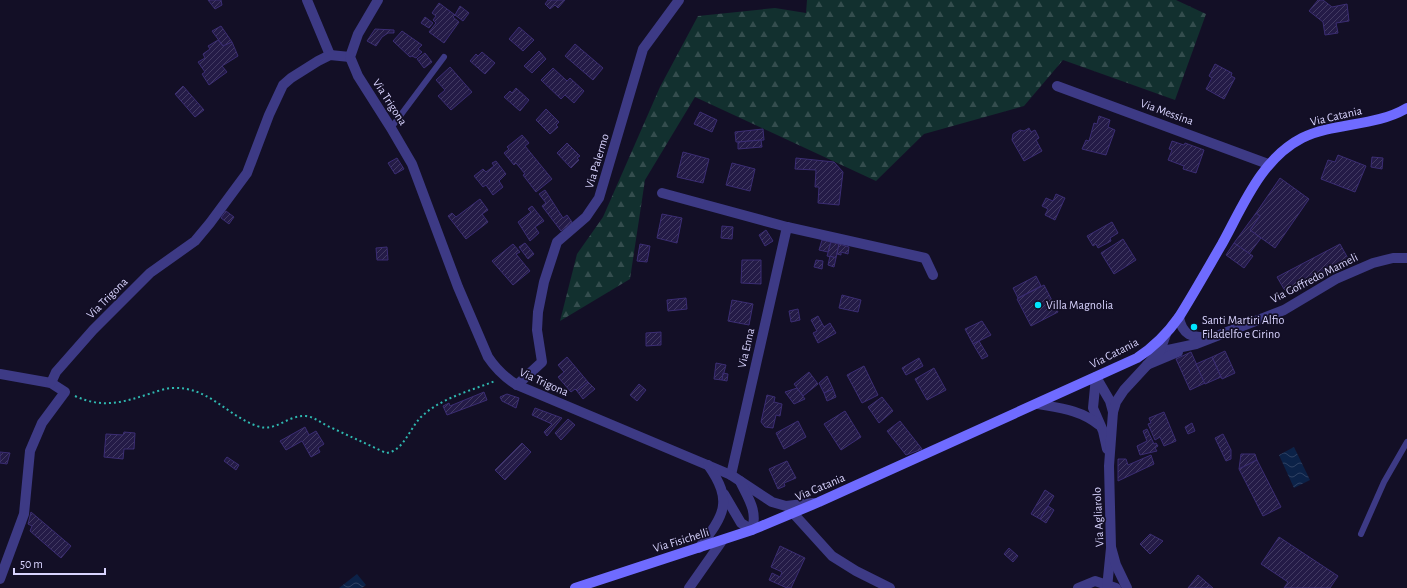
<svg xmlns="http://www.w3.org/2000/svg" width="1407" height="588" viewBox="0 0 1407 588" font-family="'Alegreya Sans',sans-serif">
  <defs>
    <pattern id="forest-firs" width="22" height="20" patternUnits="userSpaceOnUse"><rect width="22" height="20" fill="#12302f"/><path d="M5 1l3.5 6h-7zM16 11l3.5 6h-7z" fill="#344d4e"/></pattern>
    <pattern id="water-waves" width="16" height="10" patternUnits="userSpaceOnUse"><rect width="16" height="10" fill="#0c2248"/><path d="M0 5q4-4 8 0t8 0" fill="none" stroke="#2f4163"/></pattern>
    <pattern id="building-hatch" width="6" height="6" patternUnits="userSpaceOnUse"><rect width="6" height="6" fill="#241b47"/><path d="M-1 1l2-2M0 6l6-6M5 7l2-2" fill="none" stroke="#433b63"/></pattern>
  </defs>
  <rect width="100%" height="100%" fill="#130f26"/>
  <!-- forest -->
  <path fill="url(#forest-firs)" d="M807 0H1176L1206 14 1175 100 1063 60 1024 106 924 134 876 181 695 97 645 180 630 279 560 321 577 254 603 217 660 87 698 16 775 8 806 13Z"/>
  <!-- water -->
  <g fill="url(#water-waves)">
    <path d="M1294 447 1310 480 1294 488 1279 455Z"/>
    <path d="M357 574 366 585 362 588H339Z"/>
  </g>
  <!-- building -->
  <g fill="url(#building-hatch)" stroke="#3b2d73">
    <path d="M208 0H221L222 5 215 9Z"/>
    <path d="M548 0H565L558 8 555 5 550 9 545 4Z"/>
    <path d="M1318 0H1323L1332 7 1347 4 1349 21 1336 23 1338 33 1325 35 1323 22 1309 11Z"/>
    <path d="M439 3 455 15 453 17 459 22 444 43 429 32 436 23 433 20 436 16 432 13Z"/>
    <path d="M460 6 469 13 463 21 455 15Z"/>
    <path d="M425 17 433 23 429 28 421 23Z"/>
    <path d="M221 26 232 42 223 46 212 31Z"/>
    <path d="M519 27 534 40 523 51 509 39Z"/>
    <path d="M375 29 394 30V33H388L382 37 376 46 367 41Z"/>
    <path d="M402 31 422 45 418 49 422 52 416 58 412 56 410 57 393 41Z"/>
    <path d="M218 40 223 46 232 42 238 56 222 66 227 72 209 85 202 74 205 72 198 62 205 58 203 54 210 49 208 46Z"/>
    <path d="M575 44 603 68 593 80 565 56Z"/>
    <path d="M539 51 546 59 532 73 524 66Z"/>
    <path d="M482 52 495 63 485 74 470 61 476 54 478 56Z"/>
    <path d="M425 53 432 62 424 68 417 59Z"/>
    <path d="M1215 64 1232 73 1231 76 1235 78 1224 99 1206 89 1212 78 1209 76Z"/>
    <path d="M450 67 472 92 451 110 438 96 445 90 436 80Z"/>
    <path d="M553 68 567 81 570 78 584 91 574 103 565 95 561 99 541 80Z"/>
    <path d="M183 86 204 110 195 117 175 94Z"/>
    <path d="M516 88 529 100 520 111 504 97 510 91 512 93Z"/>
    <path d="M546 109 559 122 556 125 558 127 550 134 536 120Z"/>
    <path d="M700 112 717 120 712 132 694 124Z"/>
    <path d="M1099 116 1110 120 1108 127 1115 130 1106 155 1082 149 1086 140 1089 141 1094 123 1097 124Z"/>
    <path d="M1029 128 1031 132 1035 130 1039 138 1036 140 1042 151 1024 161 1012 140 1013 134 1020 130 1024 131Z"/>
    <path d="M763 129 764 140 736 142 735 132Z"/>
    <path d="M522 135 529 143 525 146 552 179 536 192 523 175 525 174 516 163 514 165 504 153 509 149 507 147Z"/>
    <path d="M761 140 762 147 738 149V142Z"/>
    <path d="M1172 141 1184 145 1185 143 1204 150 1196 173 1183 169 1184 166 1168 160 1172 150 1169 149Z"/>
    <path d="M567 143 580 156 577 158 579 160 571 168 557 153Z"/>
    <path d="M683 152 709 159 703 183 677 177Z"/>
    <path d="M1338 155 1366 166 1355 192 1321 179 1328 160 1335 162Z"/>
    <path d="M1372 157 1383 158 1382 169 1371 167Z"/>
    <path d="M397 158 404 169 395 174 388 163Z"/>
    <path d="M796 158 834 162 843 172 839 205 818 203 819 187H815L816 170 795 169Z"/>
    <path d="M496 161 506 174 499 181 503 187 493 195 486 185 483 187 474 176 483 169 486 172 494 166 492 163Z"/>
    <path d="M732 163 755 169 750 191 726 185Z"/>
    <path d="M1280 178 1309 199 1275 248 1250 230 1260 216 1256 213Z"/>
    <path d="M545 190 563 218 567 215 572 222 561 231 542 206 546 203 539 194Z"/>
    <path d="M1056 194 1065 198 1055 220 1045 215 1048 209 1042 206 1046 198 1053 201Z"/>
    <path d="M480 199 488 210 482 214 488 222 466 239 448 216 452 213 456 217Z"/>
    <path d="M532 206 544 221 535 227 539 233 530 241 518 222 531 212 528 209Z"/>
    <path d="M226 211 234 217 229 224 221 218Z"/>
    <path d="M1256 213 1260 216 1250 230 1261 238 1249 254 1234 243Z"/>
    <path d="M662 214 682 218 677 243 657 238Z"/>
    <path d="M1112 222 1118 233 1110 238 1111 241 1098 248 1096 244 1093 246 1087 236Z"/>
    <path d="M722 226 733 227 732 239 721 238Z"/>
    <path d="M766 230 773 241 765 246 759 235Z"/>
    <path d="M1123 239 1136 260 1114 274 1101 253Z"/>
    <path d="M822 240 831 242 828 252 819 250Z"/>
    <path d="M831 242 839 244 836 258 827 256Z"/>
    <path d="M525 243 534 254 528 259 519 247Z"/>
    <path d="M1234 243 1253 256 1244 268 1226 255Z"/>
    <path d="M513 244 520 252 516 254 530 271 513 285 492 261Z"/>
    <path d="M640 244 650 246 647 262 637 261Z"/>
    <path d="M839 244 849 247 848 254 841 252V255L837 254Z"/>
    <path d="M1340 244 1350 262 1290 295 1284 289 1277 277Z"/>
    <path d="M387 247 388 260H377L376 248Z"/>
    <path d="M830 256 836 258 834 267 828 265Z"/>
    <path d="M742 260H761V284L741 283Z"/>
    <path d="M816 260 823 261 822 269 814 267Z"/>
    <path d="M1036 276 1041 286 1018 298 1013 288Z"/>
    <path d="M1044 285 1058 312 1031 326 1017 299Z"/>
    <path d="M842 295 861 300 858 312 839 308Z"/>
    <path d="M686 298 687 309 668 311 667 300Z"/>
    <path d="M732 300 753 304 749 325 728 321Z"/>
    <path d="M798 309 800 320 791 322 789 311Z"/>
    <path d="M818 316 824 327 830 323 836 333 818 343 813 333 817 331 811 320Z"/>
    <path d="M982 321 991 335 973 344 965 329Z"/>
    <path d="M661 332V345L646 346V333Z"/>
    <path d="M979 341 988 356 982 359 973 344Z"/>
    <path d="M1225 351 1235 373 1222 379 1212 357Z"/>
    <path d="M1191 352 1205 383 1190 390 1176 359Z"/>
    <path d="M567 357 588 382 577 391 575 389 571 392 558 377 564 372 558 365Z"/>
    <path d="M1212 357 1221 377 1205 384 1196 364Z"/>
    <path d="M919 358 923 366 906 375 902 368Z"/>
    <path d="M716 363 726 365 722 380 714 379Z"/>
    <path d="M864 366 878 395 862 403 847 375Z"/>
    <path d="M934 368 946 390 927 400 915 379Z"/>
    <path d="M809 372 818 384 803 396 794 384Z"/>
    <path d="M723 373 728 374 727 381 722 380Z"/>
    <path d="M827 376 833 389 824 393 819 383Z"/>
    <path d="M588 382 595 389 583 399 577 391Z"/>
    <path d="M639 384 646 390 637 401 630 395Z"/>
    <path d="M797 388 805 399 794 404 785 392Z"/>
    <path d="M833 389 836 397 827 401 824 393Z"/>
    <path d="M484 392 487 400 447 415 443 406 449 403 450 406Z"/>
    <path d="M507 394 519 398 516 408 502 401 500 397Z"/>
    <path d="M767 395 775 397 774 402 782 404 780 416 776 415 773 428 765 427 761 422Z"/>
    <path d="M882 397 893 411 879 423 868 407Z"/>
    <path d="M535 408 562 418 547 436 544 432 552 424 532 415Z"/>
    <path d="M845 411 861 437 841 450 824 424Z"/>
    <path d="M1164 412 1176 441 1164 446 1160 437 1155 440 1148 424 1151 423 1149 418Z"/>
    <path d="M568 419 575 425 561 440 555 433Z"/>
    <path d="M798 421 806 437 784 449 776 433Z"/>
    <path d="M900 421 922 449 906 455 887 431Z"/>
    <path d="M1192 423 1195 431 1188 434 1185 427Z"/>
    <path d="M305 427 309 435 316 431 324 444 318 448 320 452 311 457 302 441 286 450 280 441Z"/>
    <path d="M1147 429 1154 444 1156 443 1158 446 1155 448 1157 451 1140 455 1137 446 1147 441 1143 431Z"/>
    <path d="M124 432 135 433 134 449H124L123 459 104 457 106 434 123 435Z"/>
    <path d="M1223 434 1231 450V459L1226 461 1215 438Z"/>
    <path d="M522 443 531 452 505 480 495 470Z"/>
    <path d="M0 452 10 453 7 464 0 463Z"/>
    <path d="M1241 454H1255L1257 460 1239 469Z"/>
    <path d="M1151 455 1154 464 1118 481V459H1126L1128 465Z"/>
    <path d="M227 457 239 465 236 470 224 461Z"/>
    <path d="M1257 460 1281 507 1263 516 1239 469Z"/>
    <path d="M787 461 796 478 784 483 785 486 778 489 769 469Z"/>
    <path d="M1045 490 1054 496 1040 519 1031 514Z"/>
    <path d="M1048 506 1054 510 1046 523 1040 519Z"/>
    <path d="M31 512 71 546 61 558 30 531 32 526 28 524Z"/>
    <path d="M1150 534 1163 541 1150 554 1140 544Z"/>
    <path d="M1279 537 1338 576 1330 588H1284L1288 582 1261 564Z"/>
    <path d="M780 546 805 558 791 588H787L769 580 772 573 780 577 782 572 771 567Z"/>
    <path d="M1009 548 1018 556 1013 562 1004 554Z"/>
    <path d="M1198 575 1213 588H1188Z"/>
  </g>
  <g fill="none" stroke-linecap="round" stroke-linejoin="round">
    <!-- path -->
    <path stroke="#2fb8b0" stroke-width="2" stroke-dasharray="2 3" stroke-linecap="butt" d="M75 396C103 409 124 402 152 393 158 391 166 388 172 388 208 386 226 415 257 426 275 433 287 415 306 416 315 417 322 424 330 427 349 436 367 444 386 453 404 451 409 429 421 417 441 398 470 391 495 381"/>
    <!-- service -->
    <g stroke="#3d3a85" stroke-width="6">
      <path d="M391 128 444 57"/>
      <path d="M1361 534 1384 482 1407 442"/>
    </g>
    <!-- minor -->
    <g stroke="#3d3a85" stroke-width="10">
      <path d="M307 0 330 55"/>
      <path d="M1057 86 1268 164"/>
      <path d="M662 193 787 227"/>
      <path d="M1179 317C1182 335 1192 338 1209 337"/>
      <path d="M1154 353 1196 344 1284 310 1336 279 1373 263 1393 258H1407"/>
      <path d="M1147 365 1178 352"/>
      <path d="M0 374 51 383 65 392 42 423 30 451 24 514 0 579"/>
      <path d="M51 383 56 372 93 330 150 273 195 241 210 223 247 173 269 115 283 85 291 78 318 61 330 55 350 57"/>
      <path d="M517 385 542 362 537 330 538 312 544 282 557 242 586 217 599 198 643 49 679 0"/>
      <path d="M731 475 787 227 925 258 933 275"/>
      <path d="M793 513 832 556 856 571 890 588"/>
      <path d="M689 588 722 541"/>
      <path d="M1078 588 1095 581 1116 588"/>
      <path d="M1107 588 1111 548"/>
    </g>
    <!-- tertiary -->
    <g stroke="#3d3a85" stroke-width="10">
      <path d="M378 0 358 34 350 57 358 76 391 128 412 164 458 287 488 357C496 369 504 377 517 385L731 475 772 502 786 506 813 503"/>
      <path d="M1096 377 1093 408 1103 431 1107 449"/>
      <path d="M1096 377 1110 401 1113 412"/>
      <path d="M1038 404C1060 408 1081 410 1099 425"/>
      <path d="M724 494 741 523 752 530C758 511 748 498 740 481"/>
      <path d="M699 548C724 515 734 502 708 465"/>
      <path d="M1127 588 1116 565 1111 547 1109 466 1113 412 1116 402 1124 390 1160 351 1166 334"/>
    </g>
    <!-- secondary -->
    <path stroke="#6f6bff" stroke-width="10" d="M575 588 752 530 819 502 1137 358C1154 347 1167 334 1179 317 1194 293 1208 268 1222 244 1243 206 1261 159 1302 138 1335 122 1375 127 1407 108"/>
  </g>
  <!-- markers -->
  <g fill="#00e5ff" stroke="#130f26" stroke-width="1.5">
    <circle cx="1038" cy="305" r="4"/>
    <circle cx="1194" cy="327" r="4"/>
  </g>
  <g text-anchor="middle" stroke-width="3.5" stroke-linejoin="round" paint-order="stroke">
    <!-- street labels -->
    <g font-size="12" fill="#d9d4ff" stroke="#130f26">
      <text transform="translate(390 102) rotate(57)" y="4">Via Trigona</text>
      <text transform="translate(1167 112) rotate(20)" y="4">Via Messina</text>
      <text transform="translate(1336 116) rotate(-13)" y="4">Via Catania</text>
      <text transform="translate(597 161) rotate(-73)" y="4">Via Palermo</text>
      <text transform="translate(1314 278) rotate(-27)" y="4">Via Goffredo Mameli</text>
      <text transform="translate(107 298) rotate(-45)" y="4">Via Trigona</text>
      <text transform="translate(746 348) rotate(-77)" y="4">Via Enna</text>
      <text transform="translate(1114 353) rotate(-27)" y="4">Via Catania</text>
      <text transform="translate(544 382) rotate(24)" y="4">Via Trigona</text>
      <text transform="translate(820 487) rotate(-23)" y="4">Via Catania</text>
      <text transform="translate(1098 517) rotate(-93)" y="4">Via Agliarolo</text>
      <text transform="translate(681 540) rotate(-17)" y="4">Via Fisichelli</text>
    </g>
    <!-- poi labels -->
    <g font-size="12" fill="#d9d4ff" stroke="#130f26" text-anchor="start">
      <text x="1046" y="309">Villa Magnolia</text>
      <text x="1202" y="324">Santi Martiri Alfio<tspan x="1202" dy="14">Filadelfo e Cirino</tspan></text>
    </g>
  </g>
  <!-- scale -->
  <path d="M14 568v6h91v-6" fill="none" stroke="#d9d4ff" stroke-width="2"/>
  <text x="20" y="568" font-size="12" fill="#d9d4ff" stroke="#130f26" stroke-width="3" paint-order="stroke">50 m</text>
</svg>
